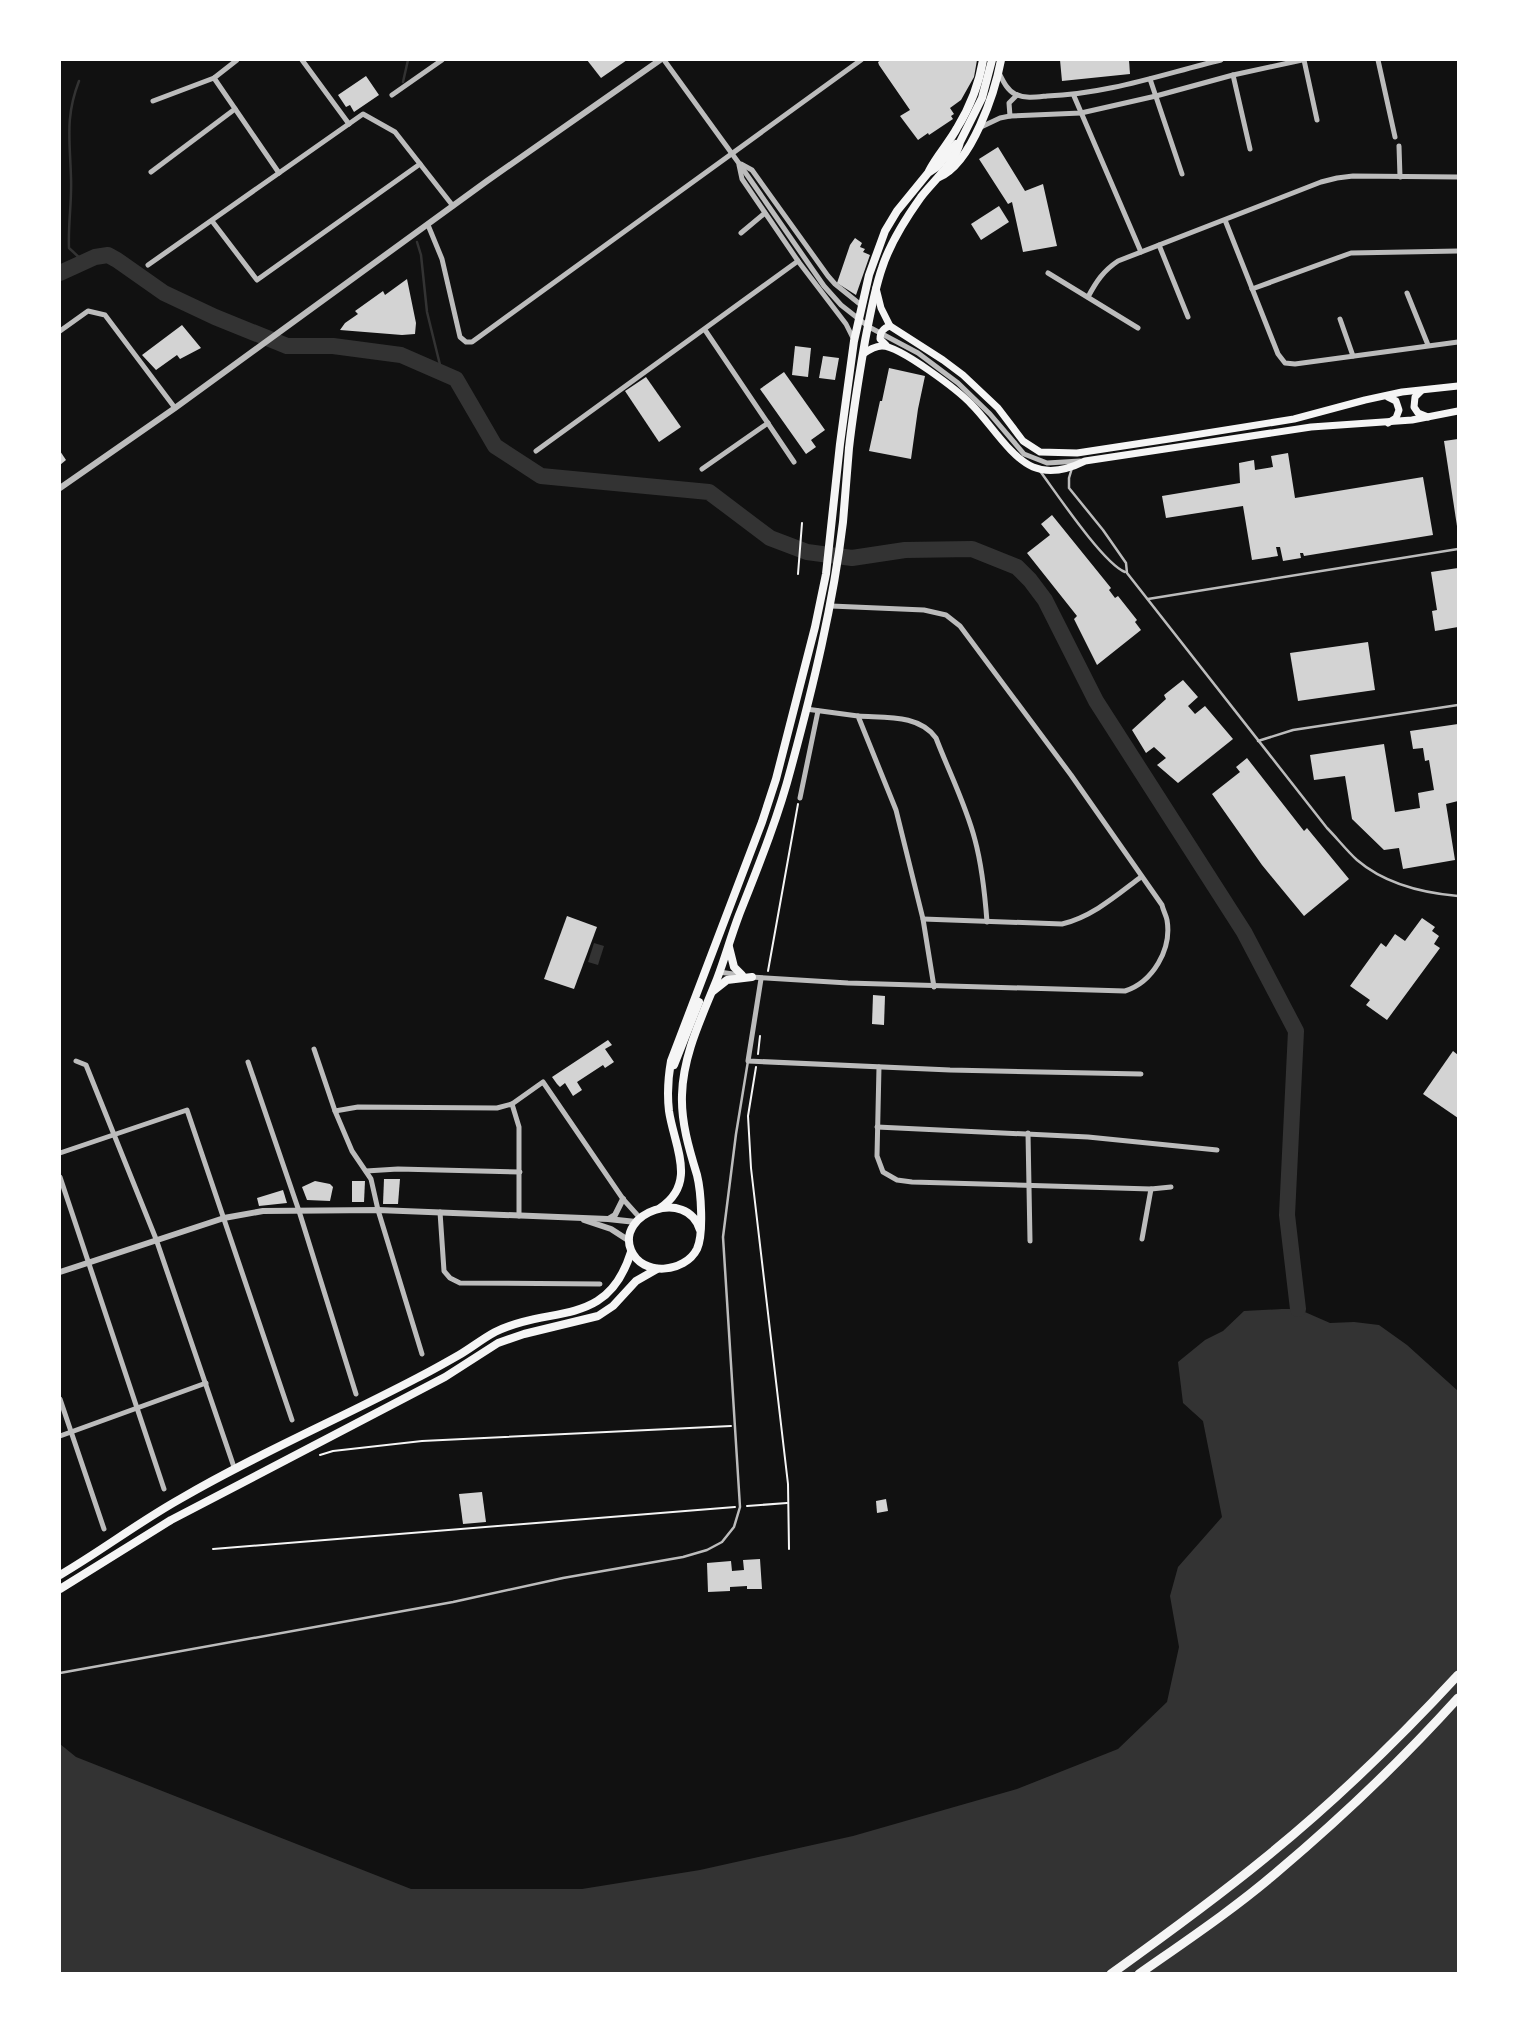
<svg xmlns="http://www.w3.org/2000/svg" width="1518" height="2033" viewBox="0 0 1518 2033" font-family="'Archivo Narrow',sans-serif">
  <rect width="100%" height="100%" fill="#111"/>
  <!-- water -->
  <g fill="#333">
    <path d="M594 943 604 946 598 965 588 962Z"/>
    <path d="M1282 1309H1298L1330 1323 1354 1322 1379 1325 1407 1345 1458 1391V1973H60V1744L76 1757 411 1889H582L700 1870 853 1836 1017 1789 1118 1749 1167 1702 1179 1647 1170 1596 1178 1567 1222 1517 1203 1421 1183 1403 1178 1362 1205 1340 1223 1331 1244 1311Z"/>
  </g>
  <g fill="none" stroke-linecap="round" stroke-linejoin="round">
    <!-- stream -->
    <g stroke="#333" stroke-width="2.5">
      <path d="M79 81C65 117 70 140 71 178 72 201 68 224 69 248L84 262"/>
      <path d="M403 82 408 60"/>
      <path d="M417 242 421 255 427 312 442 373"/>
    </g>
    <!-- river -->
    <path stroke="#333" stroke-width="16" d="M60 273 95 257 108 255 117 260 164 293 215 317 287 346H333L401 355 456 379 495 446 541 476 709 492 770 538 807 552 852 558 905 550 972 549 1017 567 1030 580 1045 600 1096 701 1244 932 1296 1031 1287 1215 1298 1309"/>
  </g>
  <!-- building -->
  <g fill="#d3d3d3">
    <path d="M587 60H627L601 78Z"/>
    <path d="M881 60H977L974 77 961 100 950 108 954 114 951 116 953 119 929 135 928 133 918 140 900 116 910 110 879 65 878 62Z"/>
    <path d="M1060 60H1129L1130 74 1062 81Z"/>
    <path d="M366 76 379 95 354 112 350 105 346 107 338 95Z"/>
    <path d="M998 147 1025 191 1043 184 1057 246 1023 252 1012 202 1008 204 979 159Z"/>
    <path d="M999 206 1009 222 981 240 971 224Z"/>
    <path d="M855 238 862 243 860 247 865 249 863 252 870 255 856 295 837 283 850 245Z"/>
    <path d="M407 279 416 323 415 334 402 335 340 330 345 323 358 314 355 311 383 291 385 295Z"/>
    <path d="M182 325 201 348 180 359 177 355 156 370 142 355Z"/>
    <path d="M795 346 811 348 808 377 792 375Z"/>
    <path d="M823 356 839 358 835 380 819 378Z"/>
    <path d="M889 368 925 376 918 409 911 459 869 451 880 401H882Z"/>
    <path d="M784 372 825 430 811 440 816 447 806 454 760 389Z"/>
    <path d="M646 377 681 427 659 442 625 391Z"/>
    <path d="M1458 439V526H1457L1444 441Z"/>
    <path d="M60 451 66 460 60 465Z"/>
    <path d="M1288 453 1295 498 1423 477 1433 535 1304 556 1303 553H1300L1301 558 1283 561 1280 547H1276L1278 556 1252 560 1243 506 1166 518 1162 496 1240 483 1239 463 1254 460 1255 470 1273 467 1271 456Z"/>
    <path d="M1052 515 1111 588 1109 590 1115 598 1118 596 1137 620 1135 622 1141 630 1097 665 1074 619 1077 616 1027 553 1050 535 1041 524Z"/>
    <path d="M1458 568V627L1435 631 1432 611 1437 610 1431 572Z"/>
    <path d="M1368 642 1375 690 1298 701 1290 653Z"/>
    <path d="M1183 680 1198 697 1188 706 1195 714 1205 706 1233 739 1178 783 1157 765 1166 758 1154 747 1146 753 1132 730 1166 699 1164 695Z"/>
    <path d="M1458 724V801L1446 804 1455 860 1403 869 1399 848 1384 850 1352 819 1345 776 1314 780 1310 755 1384 744 1395 812 1420 808 1418 793 1434 790 1429 760 1425 761 1423 748 1413 749 1410 731Z"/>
    <path d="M1247 758 1304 831 1307 828 1349 879 1304 916 1262 865 1212 794 1240 772 1236 767Z"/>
    <path d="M567 916 597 927 574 989 544 979Z"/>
    <path d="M1422 918 1435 927 1432 931 1439 936 1434 944 1440 948 1387 1020 1366 1005 1370 1000 1350 986 1381 943 1386 947 1395 934 1405 941Z"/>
    <path d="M873 995 885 996 884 1025 872 1024Z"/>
    <path d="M608 1040 612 1045 605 1049 614 1062 605 1068 603 1065 577 1082 582 1090 573 1096 565 1083 560 1087 557 1084 552 1077Z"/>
    <path d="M1453 1051 1458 1055V1118L1423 1094Z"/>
    <path d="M384 1179H400L398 1204H383Z"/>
    <path d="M315 1181 330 1184 333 1187 330 1201 307 1200 302 1187Z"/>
    <path d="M352 1181H365L364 1202H352Z"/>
    <path d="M283 1190 287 1203 259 1206 257 1198Z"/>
    <path d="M482 1492 486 1522 463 1524 459 1494Z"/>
    <path d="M886 1499 888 1511 877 1513 876 1501Z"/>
    <path d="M760 1559 762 1589H747V1586L730 1587V1591L708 1592 707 1563 731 1561 732 1571 744 1570 743 1560Z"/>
  </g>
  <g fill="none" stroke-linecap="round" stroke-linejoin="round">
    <!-- path -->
    <g stroke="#f5f5f5" stroke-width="2">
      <path d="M798 574 802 523"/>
      <path d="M768 971 798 804"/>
      <path d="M758 1054 760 1036"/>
      <path d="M756 1067 748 1116 751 1168 788 1484 789 1549"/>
      <path d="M320 1455 333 1451 422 1441 731 1426"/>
      <path d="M747 1506 787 1503"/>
      <path d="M213 1549 735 1507"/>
    </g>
    <!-- service -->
    <g stroke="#bcbcbc" stroke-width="2.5">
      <path d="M1072 468 1069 478V488L1103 530 1126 563 1127 573 1327 828C1337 838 1346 850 1357 860 1385 884 1423 893 1458 896"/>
      <path d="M1040 471C1057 494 1103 563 1125 572"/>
      <path d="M1148 599 1458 549"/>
      <path d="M1258 741 1293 730 1458 705"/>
      <path d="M60 1673 453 1602 563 1578 683 1557 707 1550 722 1542 734 1527 740 1507 723 1237 736 1134 748 1061"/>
    </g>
    <!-- minor -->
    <g stroke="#bcbcbc" stroke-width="5">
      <path d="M302 60 349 124"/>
      <path d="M664 60 738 162 824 286 841 305 869 327 918 353 958 383 990 414 1024 454 1047 463 1080 461"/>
      <path d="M1304 60 1317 120"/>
      <path d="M1378 60 1395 137"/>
      <path d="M999 73C1003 81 1007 90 1015 94 1025 99 1037 97 1047 96 1108 94 1163 74 1221 60"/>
      <path d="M1233 75 1250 149"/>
      <path d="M214 78 279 173"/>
      <path d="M1150 79 1182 174"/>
      <path d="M392 95 442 60"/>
      <path d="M1074 96 1141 252"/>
      <path d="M153 101 214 78 237 60"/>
      <path d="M1010 116 1009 103 1017 95"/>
      <path d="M981 127 1000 118 1010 116 1081 113 1156 96 1233 75 1302 60"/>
      <path d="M1399 146 1400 177"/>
      <path d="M741 164 752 170 828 276 835 284 861 305"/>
      <path d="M739 165 742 179 798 261 846 324 854 340"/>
      <path d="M151 172 235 109"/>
      <path d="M1225 220 1278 354 1285 363 1295 364 1458 342"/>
      <path d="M212 221 257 280 420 164"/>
      <path d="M428 225 442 259 460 337 466 342H472L861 60"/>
      <path d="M741 233 765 213"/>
      <path d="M1159 245 1188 317"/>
      <path d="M148 265 363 114 395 132 453 206"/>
      <path d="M1048 273 1138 328"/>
      <path d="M1252 289 1351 253 1458 251"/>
      <path d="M1407 293 1428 345"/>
      <path d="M1088 297C1096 282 1103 271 1118 261L1321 182 1337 178 1353 176 1458 177"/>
      <path d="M1340 319 1353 356"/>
      <path d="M705 330 794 462"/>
      <path d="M60 331 88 311 105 315 175 408"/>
      <path d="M536 451 798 261"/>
      <path d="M702 469 768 423"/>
      <path d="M806 709 858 716 896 810 923 919 934 987"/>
      <path d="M858 716C885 718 919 714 936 738 949 772 966 805 975 840 982 866 985 895 987 922"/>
      <path d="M800 798 818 711"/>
      <path d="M923 919 1062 924C1092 917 1117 895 1141 877"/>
      <path d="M719 972 740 975"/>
      <path d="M750 977 848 983 1125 991C1153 982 1172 949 1167 920 1166 915 1163 910 1162 905L1071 775 960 626 946 615 924 610 831 606"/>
      <path d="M761 979 748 1061 950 1070 1141 1074"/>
      <path d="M314 1049 335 1111 352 1151 371 1179 378 1210 422 1354"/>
      <path d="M76 1061 86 1065 156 1239 235 1470"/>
      <path d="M248 1062 299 1211 356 1394"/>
      <path d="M879 1067 877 1156 883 1172 897 1180 912 1182 1151 1189 1171 1187"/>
      <path d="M512 1104 519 1127V1216"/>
      <path d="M335 1111 358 1107 497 1108 512 1104 543 1082 623 1199 640 1218"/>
      <path d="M877 1127 1088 1137 1217 1150"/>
      <path d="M1028 1133 1030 1241"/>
      <path d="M60 1153 187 1110 292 1420"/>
      <path d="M366 1171 398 1169 520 1172"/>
      <path d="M60 1177 164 1489"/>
      <path d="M440 1212 444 1271 450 1278 460 1283 600 1284"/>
      <path d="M1142 1239 1151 1189"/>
      <path d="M60 1399 104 1529"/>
      <path d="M60 1436 206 1383"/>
    </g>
    <!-- tertiary -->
    <g stroke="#bcbcbc" stroke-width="6">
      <path d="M60 488 175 408 487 181 660 60"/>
      <path d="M610 1218 615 1215 623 1199"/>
      <path d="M584 1220 611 1229 628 1240"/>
      <path d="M60 1272 224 1218 263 1211 378 1210 608 1219 636 1222"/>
    </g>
    <!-- secondary -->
    <g stroke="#f5f5f5" stroke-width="7">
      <path d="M876 288 881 308 890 326 943 360 963 375 998 408 1023 441 1040 452 1077 453 1169 439 1294 419 1365 400 1402 392 1458 386"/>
      <path d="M886 345 880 339C880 332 883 328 890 326"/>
      <path d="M863 354C869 350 875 346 882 346 900 346 959 391 972 405 990 423 1010 457 1033 467 1050 474 1069 469 1085 461L1311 427 1412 420 1458 411"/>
      <path d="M1421 391 1415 397 1414 407 1418 413 1428 417"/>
      <path d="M1388 397 1396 401 1399 410 1396 418 1388 423"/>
    </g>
    <!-- primary -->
    <g stroke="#f5f5f5" stroke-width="8">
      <path d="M929 171C937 155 949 143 957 128 970 107 979 84 983 60"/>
      <path d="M939 177C972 163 995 92 1001 60"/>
      <path d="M729 947 734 967 742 975"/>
      <path d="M713 991 727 980 752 977"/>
      <path d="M674 1065 699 1002"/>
      <path d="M660 1208C698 1183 674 1146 669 1111 667 1094 668 1078 671 1061L762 822 776 779 815 627 826 574 840 444 854 341 869 275 885 231 897 211 928 173 937 167 956 144"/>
      <path d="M700 1230C687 1187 616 1213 631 1250 642 1277 685 1273 697 1249 704 1234 701 1191 697 1175 689 1149 681 1122 682 1095 683 1054 702 1017 717 979 725 958 731 936 739 915 758 867 778 818 791 768 813 687 833 605 843 522 845 498 847 473 849 448 853 412 859 376 865 341 870 316 874 291 882 268 890 243 906 218 921 197 934 180 955 163 960 142L982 98 992 60"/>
      <path d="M60 1575C101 1551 139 1522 180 1499 257 1454 339 1419 417 1378 431 1371 445 1363 459 1355 471 1348 482 1339 495 1332 552 1304 607 1329 631 1252"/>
      <path d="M60 1589 171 1520 445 1377 498 1343 524 1334 598 1316 613 1306 636 1281 657 1269"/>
    </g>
    <!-- motorway -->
    <g stroke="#f5f5f5" stroke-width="9">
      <path d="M1111 1974C1164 1936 1215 1899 1265 1858 1334 1802 1398 1740 1458 1675"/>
      <path d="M1139 1974C1186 1941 1234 1909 1277 1872 1341 1818 1402 1760 1458 1698"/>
    </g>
  </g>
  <!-- border -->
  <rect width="1518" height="2033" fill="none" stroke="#ffffff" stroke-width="122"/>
</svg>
